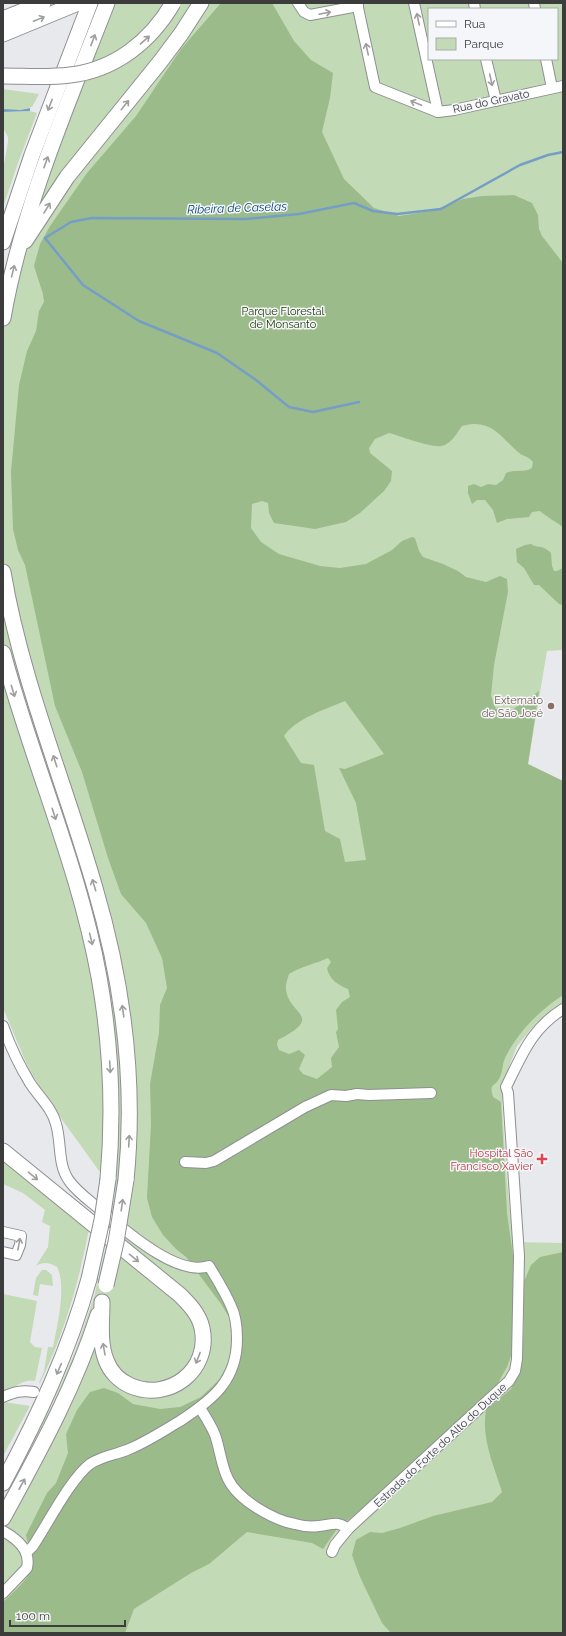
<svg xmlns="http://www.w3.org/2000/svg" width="566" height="1636" viewBox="0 0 566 1636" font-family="Raleway,sans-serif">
  <rect width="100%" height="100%" fill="#e8e9ec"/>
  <!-- green -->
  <g fill="#c3dab6" fill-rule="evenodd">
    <path d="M98 3H563V650L547 651 528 764 563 781V1002L535 1024 517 1046 510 1064 502 1102 506 1170 513 1242 563 1243V1633H3V1499L52 1405 75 1352 94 1297 105 1250 115 1193 45 1096 27 1065 3 1008V275L16 226 31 181ZM429 9H557V59H429Z"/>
    <path d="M3 89 39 94 32 107 20 110H3Z"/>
    <path d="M30 111 37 113 19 160 3 207V170L8 142V137L3 128V112Z"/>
    <path d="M3 1157 89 1229C78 1285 65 1332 40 1383H39L44 1371 48 1347H53C57 1326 67 1286 57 1267 49 1263 44 1261 36 1266L48 1247 50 1226 42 1222 45 1210 23 1193 3 1184Z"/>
    <path d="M42 1270H46L52 1275 53 1286 40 1284 38 1296 33 1295 36 1278Z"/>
    <path d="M3 1294 37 1301 30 1342 35 1347 42 1348 35 1381C21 1379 15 1388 3 1393Z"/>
    <path d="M4 1402 30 1406 3 1456V1405Z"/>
  </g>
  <!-- forest -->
  <g fill="#9cbb8a" fill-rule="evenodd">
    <path d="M221 3H272L294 41 311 60 333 73 330 98 322 132 344 179 374 208 399 216 431 211 463 199 482 196 514 195 532 203 538 215 539 229 542 236 563 263V527C555 521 548 518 540 511L532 512 529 517 507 519 497 523 493 510 485 500H477L472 504 468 493V486L474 484 481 487 488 484 496 485 503 480 506 473C515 469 524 473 532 468L533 462C527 455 523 457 518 452 499 435 490 418 462 426 457 433 451 444 442 446 431 448 400 436 389 433L375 439 369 448 370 453 392 471 391 481 384 491 360 513 346 522 315 529 274 523 269 513 268 503 262 501 252 504 251 528 261 542 279 554 320 566 340 568 366 564 392 550 402 541 412 537 415 538 419 551 423 557 443 564 458 571 466 577 486 582 500 576 507 579 508 592 494 665 491 696 496 709 512 710 539 691 528 764 563 781V995C539 1011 518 1032 505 1058 502 1064 503 1073 499 1079 494 1088 489 1082 493 1097L501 1102 507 1213 514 1263 513 1350 507 1367 498 1383 380 1494 337 1529 323 1549 312 1543 247 1532 209 1564 191 1573 134 1609 125 1633H3V1602C14 1591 36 1575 33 1556 32 1549 27 1543 26 1535L47 1493 56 1483 68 1453 66 1434 77 1410 90 1392 104 1388 118 1393 133 1404 160 1409 180 1407 201 1397 219 1380 232 1356 234 1325 221 1304 186 1257 176 1249 163 1235 152 1217 147 1198 151 1124 150 1084 159 1033 160 1005 167 988 162 958 146 923 121 894 108 858 82 772 55 706 25 565 18 550 13 529 11 472 19 385 27 351 36 331 39 311 44 302 43 294 34 266 40 244 50 226 87 173 136 116 181 49ZM345 701 384 754 345 769 339 768 356 803 366 860 345 862 340 839 325 831 314 765 301 763 284 736C295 719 326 709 345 701ZM328 958 331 962 327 968C329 979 338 985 348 989L350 997 342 1002 336 1010 338 1029 336 1032 339 1047 331 1058 332 1067 317 1079 303 1074 299 1069 305 1055 299 1050 289 1054 279 1050 277 1045 278 1040C326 1015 288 1015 286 989 285 985 288 978 289 974 302 966 315 964 328 958Z"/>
    <path d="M531 544C539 549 542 544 551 553L552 566 554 571H557L563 568V605L559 604 539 585H534L524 568 517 562 516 549 525 545Z"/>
    <path d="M563 1252V1633H391L382 1623 360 1577 352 1555 356 1540 370 1532 382 1533 400 1528 433 1516 492 1502 502 1492C494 1466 481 1438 486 1410L511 1389 521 1369 524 1326 523 1284 531 1265 540 1257Z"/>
  </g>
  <!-- water -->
  <path fill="#759ec7" d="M30 108V111L3 112V109L20 110Z"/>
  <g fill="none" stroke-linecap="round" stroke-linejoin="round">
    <!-- stream -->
    <path stroke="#759ec7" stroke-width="2.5" d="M359 402 313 412 289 407 256 380 217 353 139 321 83 285 45 238 71 222 92 218 245 219 299 214 354 203 373 211 397 214 441 209 520 165 548 155 563 152"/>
    <defs>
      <g id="minor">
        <path d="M298 3 304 12 310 15 358 6"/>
        <path d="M357 3 375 87 438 112 454 110 563 86"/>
        <path d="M414 3 438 112"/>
        <path d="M474 3 475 9"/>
        <path d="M534 3 535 9"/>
        <path d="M486 59 496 101"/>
        <path d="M546 59 552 88"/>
        <path d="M3 1026C10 1046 19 1065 30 1083 39 1097 52 1108 56 1124 62 1144 57 1165 70 1182 79 1194 93 1203 104 1213 127 1232 178 1277 209 1266 217 1279 225 1292 231 1306 236 1316 237 1328 237 1339 237 1381 212 1400 180 1421 163 1431 145 1443 127 1450 114 1455 102 1456 90 1464 71 1478 47 1525 33 1546L26 1553"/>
        <path d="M185 1162 206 1163 214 1161 305 1107 331 1095 346 1096 357 1094 369 1095 431 1093"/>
        <path d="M3 1232 21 1236 20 1245 16 1255 3 1252"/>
        <path d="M3 1397C14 1392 21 1390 34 1392"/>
        <path d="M200 1408C205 1416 211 1425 215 1435 220 1449 221 1465 228 1479 238 1500 273 1520 295 1524 302 1526 312 1527 319 1526 332 1525 337 1520 348 1529"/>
        <path d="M3 1531C17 1539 31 1550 27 1568L3 1593"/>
        <path d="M332 1552 335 1545 348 1529 509 1381 515 1371 517 1359 519 1256 508 1093 506 1087C522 1055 531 1029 563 1009"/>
      </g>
      <g id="highway">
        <path d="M3 19 43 3"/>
        <path d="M3 34 78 3"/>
        <path d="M25 241 67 177 160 62 181 34 201 3"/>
        <path d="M3 242 32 155 90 3"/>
        <path d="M3 318C22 209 67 106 107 3"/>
        <path d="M3 572C21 680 65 783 95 888 123 983 136 1081 126 1180"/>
        <path d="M3 653C32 762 79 866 99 977 111 1044 114 1111 108 1179"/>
        <path d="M3 1151 180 1295C189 1304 199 1314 202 1328 211 1370 169 1402 131 1386 119 1381 110 1371 106 1360 99 1342 102 1320 102 1302"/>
        <path d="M3 1483C38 1417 69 1351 89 1279"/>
        <path d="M3 1518C39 1452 75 1387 98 1315"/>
      </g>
    </defs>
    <!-- minor casing -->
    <use href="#minor" stroke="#8e8f92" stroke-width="12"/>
    <!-- highway casing -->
    <use href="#highway" stroke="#8e8f92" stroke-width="17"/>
    <!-- minor -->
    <use href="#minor" stroke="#fff" stroke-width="10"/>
    <!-- highway -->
    <use href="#highway" stroke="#fff" stroke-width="15"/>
    <defs>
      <g id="highway-bridge">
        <path d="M3 76C25 76 48 78 70 75 115 70 151 41 173 3"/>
        <path d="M89 1279 102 1220 108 1179"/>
        <path d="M106 1285 116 1242 126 1180"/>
      </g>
    </defs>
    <!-- highway-bridge casing -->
    <use href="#highway-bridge" stroke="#8e8f92" stroke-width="17" stroke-linecap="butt"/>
    <!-- highway-bridge -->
    <use href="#highway-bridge" stroke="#fff" stroke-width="15"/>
  </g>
  <!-- one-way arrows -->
  <defs><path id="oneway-shaft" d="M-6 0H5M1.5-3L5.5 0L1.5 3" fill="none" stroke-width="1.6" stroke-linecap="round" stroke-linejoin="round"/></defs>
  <g stroke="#9e9e9e">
    <use href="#oneway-shaft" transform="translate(325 13) rotate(-12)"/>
    <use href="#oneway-shaft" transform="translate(39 19) rotate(-22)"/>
    <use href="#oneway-shaft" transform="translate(418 19) rotate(-102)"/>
    <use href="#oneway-shaft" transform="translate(93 40) rotate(-69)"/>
    <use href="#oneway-shaft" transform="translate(145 40) rotate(-41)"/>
    <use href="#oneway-shaft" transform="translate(367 49) rotate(-102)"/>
    <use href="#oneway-shaft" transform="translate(491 80) rotate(78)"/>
    <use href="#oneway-shaft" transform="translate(416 103) rotate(-158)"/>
    <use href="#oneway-shaft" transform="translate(50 105) rotate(111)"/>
    <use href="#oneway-shaft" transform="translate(125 105) rotate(-51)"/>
    <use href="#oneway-shaft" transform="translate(46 162) rotate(-70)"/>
    <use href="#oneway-shaft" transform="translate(47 208) rotate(-59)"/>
    <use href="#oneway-shaft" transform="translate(13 271) rotate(-76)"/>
    <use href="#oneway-shaft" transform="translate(13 691) rotate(73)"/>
    <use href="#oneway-shaft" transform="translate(55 761) rotate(-108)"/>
    <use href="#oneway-shaft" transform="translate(54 814) rotate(72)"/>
    <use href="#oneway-shaft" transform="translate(94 885) rotate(-107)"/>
    <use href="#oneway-shaft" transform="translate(91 939) rotate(76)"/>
    <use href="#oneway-shaft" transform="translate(123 1011) rotate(-98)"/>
    <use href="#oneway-shaft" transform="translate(110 1067) rotate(87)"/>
    <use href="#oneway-shaft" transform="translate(129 1141) rotate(-87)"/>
    <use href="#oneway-shaft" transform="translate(33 1176) rotate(39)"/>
    <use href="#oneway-shaft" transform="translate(122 1205) rotate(-82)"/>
    <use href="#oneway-shaft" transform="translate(19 1244) rotate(-79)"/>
    <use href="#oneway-shaft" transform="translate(134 1258) rotate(39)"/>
    <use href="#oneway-shaft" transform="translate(104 1349) rotate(-100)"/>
    <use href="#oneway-shaft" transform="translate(198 1358) rotate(111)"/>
    <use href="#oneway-shaft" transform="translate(59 1369) rotate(113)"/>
    <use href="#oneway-shaft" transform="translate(22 1484) rotate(-61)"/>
  </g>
  <!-- markers -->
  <circle fill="#8d6e63" stroke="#f5f6f9" stroke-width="1.5" cx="551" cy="706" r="4"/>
  <path fill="#e0444e" stroke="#f5f6f9" stroke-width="1.5" d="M540 1153h4v4h4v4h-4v4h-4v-4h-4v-4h4z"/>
  <g text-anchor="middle" stroke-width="3" stroke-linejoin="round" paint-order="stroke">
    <!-- street labels -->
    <g font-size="11" fill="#3c3c3d" stroke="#f5f6f9">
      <text transform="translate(491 101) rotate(-12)" y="4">Rua do Gravato</text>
      <text transform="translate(440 1445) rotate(-43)" y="4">Estrada do Forte do Alto do Duque</text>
    </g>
    <!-- park labels -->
    <g font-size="11" fill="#1a3702" stroke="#f5f6f9">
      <text x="283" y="315">Parque Florestal<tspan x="283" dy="13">de Monsanto</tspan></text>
    </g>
    <!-- education labels -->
    <g font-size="11" fill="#785e54" stroke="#f5f6f9" text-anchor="end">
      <text x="543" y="704">Externato<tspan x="543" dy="13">de São José</tspan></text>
    </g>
    <!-- health labels -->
    <g font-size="11" fill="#be3a42" stroke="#f5f6f9" text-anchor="end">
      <text x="533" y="1157">Hospital São<tspan x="533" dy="13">Francisco Xavier</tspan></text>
    </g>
    <!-- water labels -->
    <g font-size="12" font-style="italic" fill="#004376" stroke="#f5f6f9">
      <text transform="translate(237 208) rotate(-2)" y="4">Ribeira de Caselas</text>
    </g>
  </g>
  <!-- border -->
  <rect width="566" height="1636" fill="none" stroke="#3c3c3d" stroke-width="8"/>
  <!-- legend -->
  <rect x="428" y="8" width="130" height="52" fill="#f5f6f9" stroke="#abacae"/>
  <rect x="436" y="21" width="20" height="6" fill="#ffffff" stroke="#abacae"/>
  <text x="464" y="28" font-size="12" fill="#3c3c3d">Rua</text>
  <rect x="436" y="38" width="20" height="12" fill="#c3dab6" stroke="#abacae"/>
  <text x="464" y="48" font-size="12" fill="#3c3c3d">Parque</text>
  <!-- scale -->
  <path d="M10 1620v6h115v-6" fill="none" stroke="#3c3c3d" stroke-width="2"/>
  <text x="16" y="1620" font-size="12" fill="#3c3c3d" stroke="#f5f6f9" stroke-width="3" paint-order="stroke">100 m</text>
</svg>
